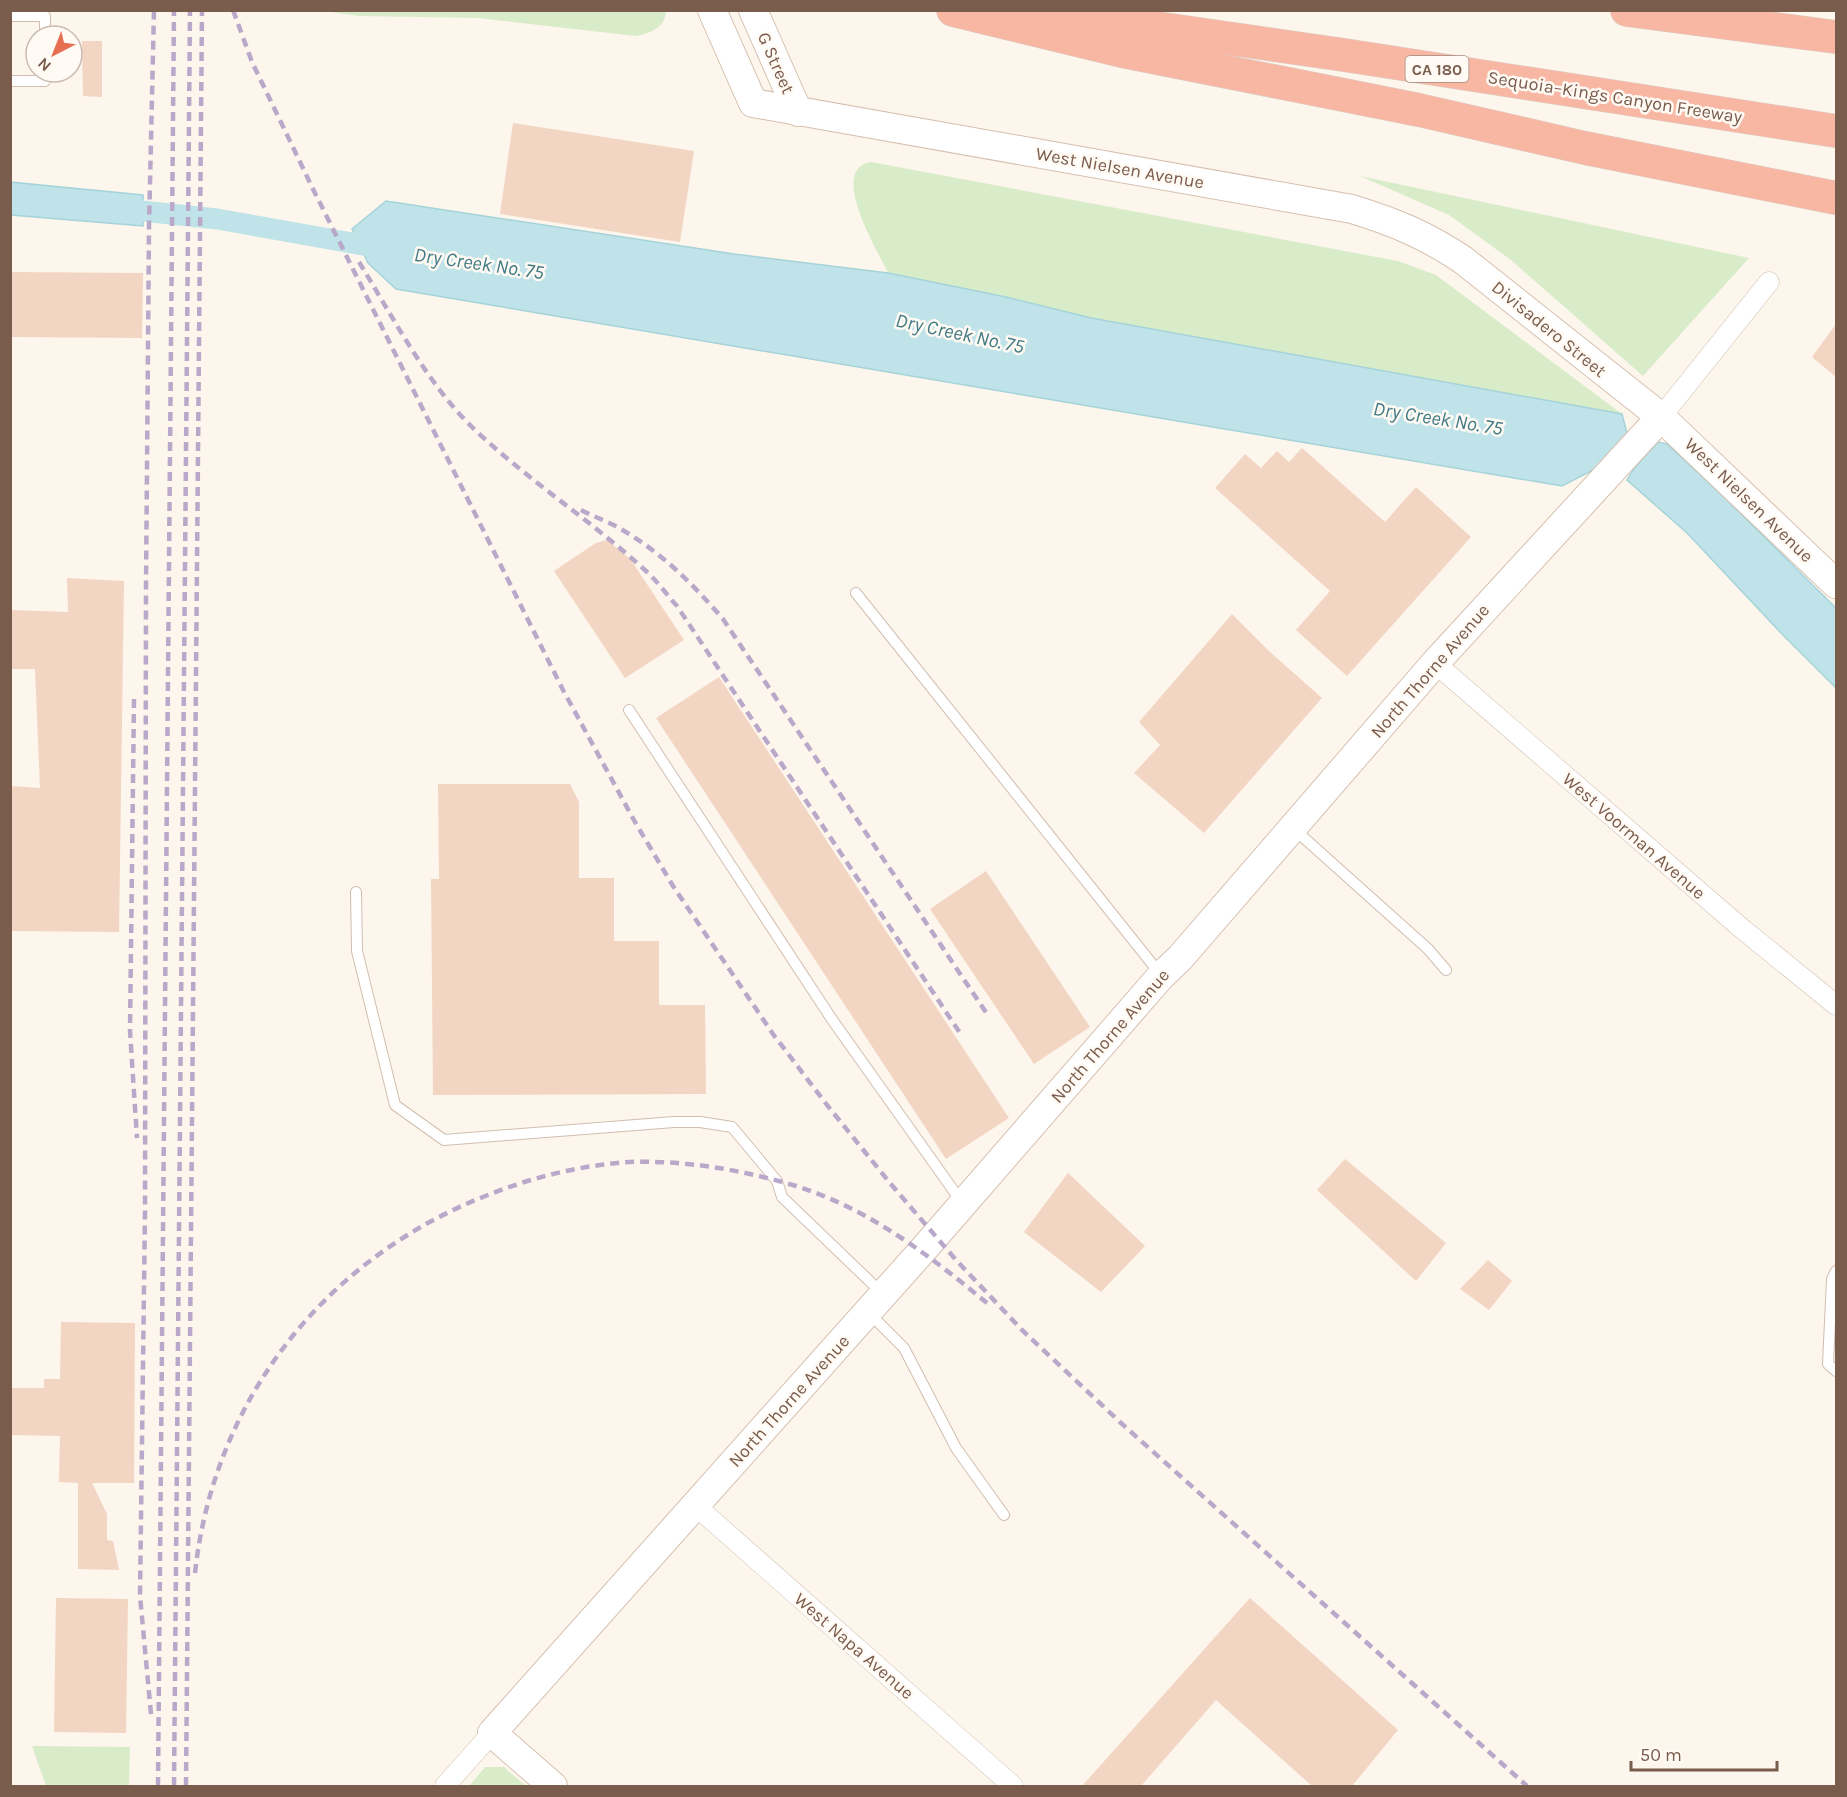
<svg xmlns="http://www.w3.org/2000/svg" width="1847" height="1797" viewBox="0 0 1847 1797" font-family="Karla,sans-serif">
  <rect width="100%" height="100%" fill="#fdf6ec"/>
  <!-- green -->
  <g fill="#d8ecc9">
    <path d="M324 11 666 10V11C665 28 651 33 636 36L478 18 360 16Z"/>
    <path d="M871 162 1398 261 1436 275 1622 414 1091 318 1006 297 888 273C878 251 827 169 871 162Z"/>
    <path d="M1360 176 1749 258 1643 376 1511 260 1449 215Z"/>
    <path d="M32 1746 130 1747 129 1786H46Z"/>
    <path d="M485 1767H504L526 1786H469Z"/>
  </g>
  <!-- water -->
  <g fill="#bfe3e8" stroke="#a5d3da" stroke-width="1.5">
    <path d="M10 182 143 195V226L11 215Z"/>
    <path d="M386 201 734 254 888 273 1006 297 1091 318 1622 414 1628 437 1603 465 1562 486 396 289 368 263 352 229Z"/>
    <path d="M1658 442 1667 444 1722 495 1836 608V688L1781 633 1687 533 1627 480 1635 467Z"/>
  </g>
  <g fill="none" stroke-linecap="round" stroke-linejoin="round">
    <!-- canal -->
    <path stroke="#bfe3e8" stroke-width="21" d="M114 208 217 219 386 249"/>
  </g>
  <!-- building -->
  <g fill="#f3d5c3">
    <path d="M82 41H102V97L83 96Z"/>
    <path d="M513 123 694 151 680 242 500 214Z"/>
    <path d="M12 272 143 273 142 338 11 337Z"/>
    <path d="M1836 324V377L1812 357Z"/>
    <path d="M1302 448 1385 522 1416 487 1471 537 1347 676 1296 630 1330 591 1215 488 1245 454 1261 468 1277 451 1289 462Z"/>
    <path d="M607 540 631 560 684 640 625 678 554 571 596 543Z"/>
    <path d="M67 578 124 581 119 932 10 931V786L40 788 35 669H10V610L68 612Z"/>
    <path d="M1232 614 1270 652 1322 698 1204 833 1134 773 1160 745 1139 722Z"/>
    <path d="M719 677 1009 1118 946 1159 656 718Z"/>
    <path d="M438 784H570L579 802V878H614V941H659V1005H705L706 1094 433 1095 431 879H439Z"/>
    <path d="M986 871 1090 1027 1034 1064 930 909Z"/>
    <path d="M1345 1159 1446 1243 1416 1281 1317 1190Z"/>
    <path d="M1068 1173 1145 1246 1101 1292 1024 1232Z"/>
    <path d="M1488 1260 1512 1281 1489 1310 1460 1289Z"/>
    <path d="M61 1322 135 1323 134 1483H92L107 1514V1540L113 1541 119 1570 78 1569V1483L59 1482 60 1436 10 1435V1388H44V1379H60Z"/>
    <path d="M56 1598 128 1599 126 1733 54 1732Z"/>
    <path d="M1250 1598 1398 1730 1352 1786H1312L1216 1700 1141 1786H1082Z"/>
  </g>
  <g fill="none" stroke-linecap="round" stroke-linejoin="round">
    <defs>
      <g id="lane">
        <path d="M10 16H45V32"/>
        <path d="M10 81H45V72"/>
        <path d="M856 593 1161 975"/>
        <path d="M629 710 831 1018 963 1204"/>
        <path d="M1294 829 1428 949 1446 970"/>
        <path d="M356 892 357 951 395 1105 444 1140 674 1122H700L732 1127 777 1181 782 1197 883 1294"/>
        <path d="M1836 1271 1832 1279 1828 1364 1836 1371"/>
        <path d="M868 1312 904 1348 956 1448 1004 1515"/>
      </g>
      <g id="street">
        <path d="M1661 417 1769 282"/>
        <path d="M1435 663 1740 927 1836 1005"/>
        <path d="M696 1506 1013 1786"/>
        <path d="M445 1786 492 1733"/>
      </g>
      <g id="secondary">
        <path d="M712 10 753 103 1352 209C1394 222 1426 235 1463 260L1661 417 1836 584"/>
        <path d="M753 10 798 112"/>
        <path d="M553 1786 492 1733 922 1251 1161 976 1180 958 1435 663 1661 417"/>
      </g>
      <g id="highway">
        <path d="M953 10 1122 51 1419 110 1585 148 1836 198"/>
        <path d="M1627 10 1836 37"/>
        <path d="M1038 11 1344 55 1836 131"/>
      </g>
    </defs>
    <!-- lane casing -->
    <use href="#lane" stroke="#d1beb0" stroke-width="12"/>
    <!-- street casing -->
    <use href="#street" stroke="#d1beb0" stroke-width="21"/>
    <!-- secondary casing -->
    <use href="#secondary" stroke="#d6c0b0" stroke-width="30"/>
    <!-- highway casing -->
    <use href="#highway" stroke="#dad1cd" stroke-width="34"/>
    <!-- lane -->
    <use href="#lane" stroke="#fff" stroke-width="10"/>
    <!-- street -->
    <use href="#street" stroke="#fff" stroke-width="20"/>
    <!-- secondary -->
    <use href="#secondary" stroke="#fff" stroke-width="28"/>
    <!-- highway -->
    <use href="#highway" stroke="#f7b7a3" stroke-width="33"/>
    <!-- rail -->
    <g stroke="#b9a8c9" stroke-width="4.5" stroke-dasharray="9 6" stroke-linecap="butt">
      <path d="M233 10 252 62 313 189 563 690 635 822 673 886 773 1034 827 1105 890 1183 956 1260 1023 1331 1121 1423 1527 1786"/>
      <path d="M359 262C393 317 426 382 472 427 527 480 591 520 647 572 658 582 667 595 677 606L960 1033"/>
      <path d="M581 510C594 517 607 521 619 528 660 551 693 584 723 619L987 1014"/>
      <path d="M134 699 130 1031 137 1138"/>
      <path d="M195 1573C214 1397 328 1255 493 1193 537 1176 583 1165 630 1162 685 1160 743 1170 796 1186 869 1209 929 1255 987 1303"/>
      <path d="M151 1714 140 1596 145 1212 146 586 149 227 154 10"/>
      <path d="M158 1786 174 10"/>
      <path d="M174 1786 190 10"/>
      <path d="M186 1786 202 10"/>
    </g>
  </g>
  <g text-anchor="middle" stroke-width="5" stroke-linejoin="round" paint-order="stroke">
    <!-- shield labels -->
    <rect fill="#fffaf3" stroke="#a28b7f" stroke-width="1.5" x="1405.5" y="56" width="63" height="26" rx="4.5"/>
    <g font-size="16" font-weight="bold" fill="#7a5c4d">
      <text x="1437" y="75">CA 180</text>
    </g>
    <!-- street labels -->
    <g font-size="18" fill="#7a5c4d" stroke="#fffaf3">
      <text transform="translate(776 63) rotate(66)" y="6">G Street</text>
      <text transform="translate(1615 97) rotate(9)" y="6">Sequoia–Kings Canyon Freeway</text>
      <text transform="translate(1120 168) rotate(10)" y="6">West Nielsen Avenue</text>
      <text transform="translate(1549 329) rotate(39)" y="6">Divisadero Street</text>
      <text transform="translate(1749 500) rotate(44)" y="6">West Nielsen Avenue</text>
      <text transform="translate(1430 671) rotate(-49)" y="6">North Thorne Avenue</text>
      <text transform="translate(1634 836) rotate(41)" y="6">West Voorman Avenue</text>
      <text transform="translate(1110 1036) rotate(-49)" y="6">North Thorne Avenue</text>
      <text transform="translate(789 1401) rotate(-48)" y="6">North Thorne Avenue</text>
      <text transform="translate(854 1646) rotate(41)" y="6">West Napa Avenue</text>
    </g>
    <!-- water labels -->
    <g font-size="20" font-style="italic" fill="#437c86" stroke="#fffaf3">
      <text transform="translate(479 263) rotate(8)" y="7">Dry Creek No. 75</text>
      <text transform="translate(960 333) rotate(12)" y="7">Dry Creek No. 75</text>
      <text transform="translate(1438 418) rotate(9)" y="7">Dry Creek No. 75</text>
    </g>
  </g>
  <!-- border -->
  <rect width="1847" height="1797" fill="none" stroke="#7a5c4d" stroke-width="24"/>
  <!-- north arrow -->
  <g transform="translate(54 54) rotate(222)"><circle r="28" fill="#fffaf3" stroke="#cabbb1" stroke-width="1.5"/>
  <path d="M0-4.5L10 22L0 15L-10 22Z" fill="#e76f51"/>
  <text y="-9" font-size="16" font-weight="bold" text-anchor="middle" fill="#7a5c4d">N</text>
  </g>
  <!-- scale -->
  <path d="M1631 1761v9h146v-9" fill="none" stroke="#7a5c4d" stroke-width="3"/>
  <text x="1640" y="1761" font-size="18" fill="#7a5c4d" stroke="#fffaf3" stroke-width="4.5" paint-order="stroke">50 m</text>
</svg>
